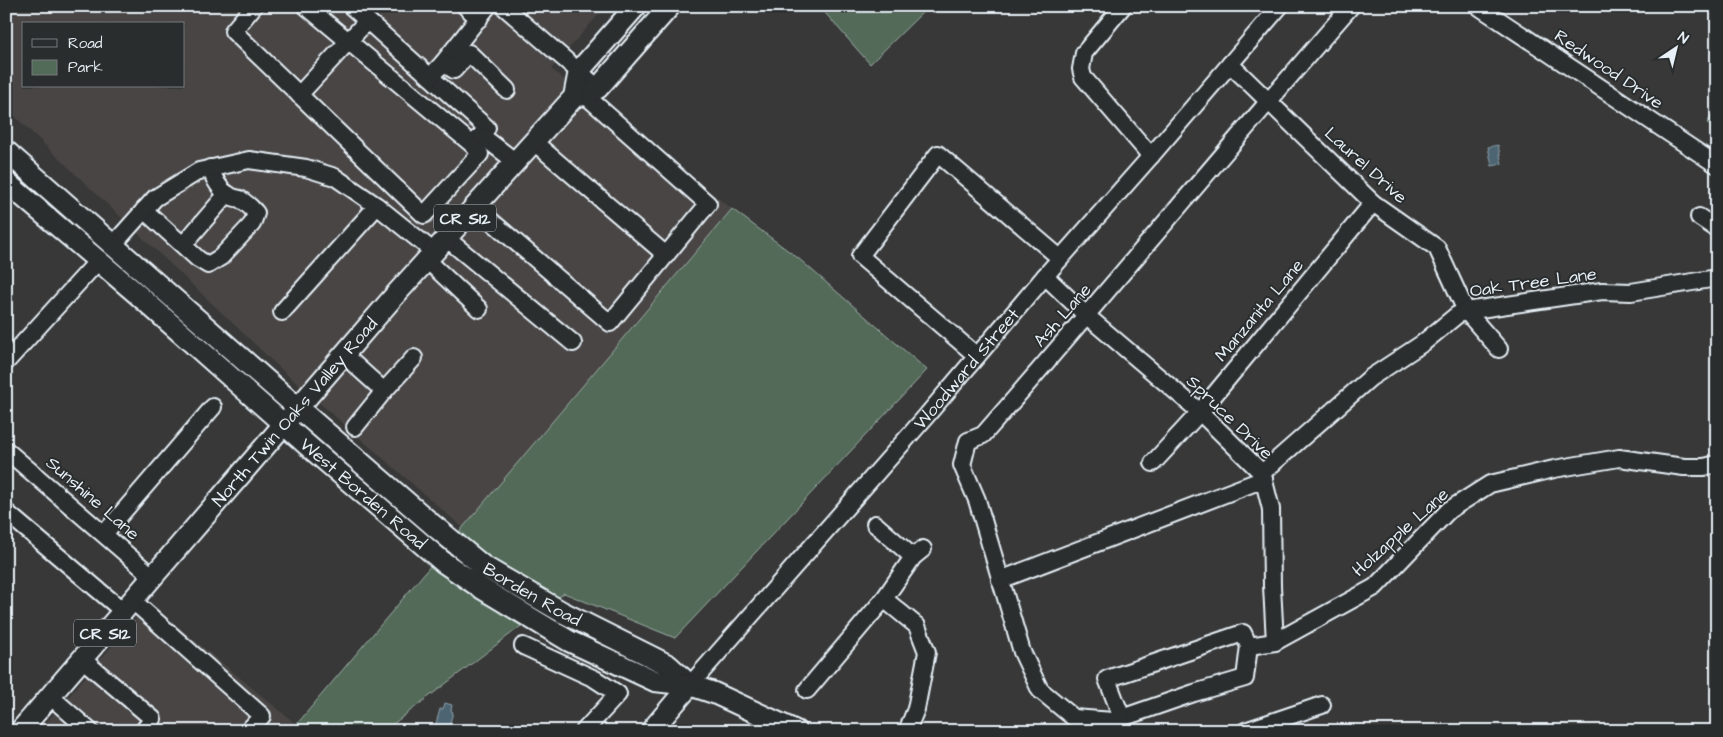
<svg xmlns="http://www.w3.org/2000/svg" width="1723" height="737" viewBox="0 0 1723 737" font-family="'Architects Daughter',sans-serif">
  <rect width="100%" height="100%" fill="#383838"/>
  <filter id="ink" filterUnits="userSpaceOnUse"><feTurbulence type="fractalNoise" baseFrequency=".02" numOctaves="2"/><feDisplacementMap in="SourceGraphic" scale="10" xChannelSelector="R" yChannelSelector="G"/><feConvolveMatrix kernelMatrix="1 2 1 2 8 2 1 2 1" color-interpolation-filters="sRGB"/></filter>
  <g filter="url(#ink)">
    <!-- built -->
    <g fill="#494544" fill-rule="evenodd">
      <path d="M6 6H606L551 69 732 209 463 528 284 372 6 108ZM24 24H184V86H24Z"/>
      <path d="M149 603 296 724 291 731H39Z"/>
    </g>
    <!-- green -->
    <g fill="#526a58" stroke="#9daea8">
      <path d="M819 6H929L870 64Z"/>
      <path d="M1717 108V131L1707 123Z"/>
      <path d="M732 209 798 258 927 370 675 638 564 593 384 731H291Z"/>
    </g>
    <!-- water -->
    <g fill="#4e6573" stroke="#8c9da8">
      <path d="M1498 145 1502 164 1492 166 1488 147Z"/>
      <path d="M445 703 452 705 451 711 453 712 448 731H434L440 709H443Z"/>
    </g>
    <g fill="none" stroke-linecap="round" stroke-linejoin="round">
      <defs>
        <g id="minor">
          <path d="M254 6 233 31 424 215 480 154 473 145"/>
          <path d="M306 6 473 145 487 128 351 6"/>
          <path d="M465 6 479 19"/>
          <path d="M503 6 598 88"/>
          <path d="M1123 6 1084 53 1081 69 1083 77 1151 156"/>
          <path d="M1351 6C1227 148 1107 293 983 435L968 441 962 465 977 500 1022 652 1040 690 1074 718 1113 721 1194 693 1245 678 1249 646 1275 642 1375 587 1449 510 1490 484 1554 469 1619 458 1684 467H1704L1717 464"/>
          <path d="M1478 6 1717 165"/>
          <path d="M443 63 488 6"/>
          <path d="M1230 64 1373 203 1437 248 1466 311 1499 349"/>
          <path d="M430 77 443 63 454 70 469 53 507 90"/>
          <path d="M299 95 367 21"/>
          <path d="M482 136 516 162"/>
          <path d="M534 142 666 255"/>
          <path d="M475 207 610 323 708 204 585 95"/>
          <path d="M144 210 198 259 208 265 221 257 252 224 256 213C252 208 246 203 240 199 237 198 232 198 229 195 219 190 214 178 210 168"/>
          <path d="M1699 217 1717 229"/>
          <path d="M446 238 573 343"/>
          <path d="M113 245 155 198 199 171 249 160 306 168 335 177 377 206"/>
          <path d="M183 245 227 194"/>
          <path d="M427 260 479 309"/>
          <path d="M1045 276 1087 316 1200 412 1262 473 1271 509 1272 586 1275 642"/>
          <path d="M282 312 377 206 434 252"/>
          <path d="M344 355 384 391 414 358"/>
          <path d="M977 356 860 256 938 154 1060 258"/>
          <path d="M6 362 98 261"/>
          <path d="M355 427 384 391"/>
          <path d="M6 450 153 577"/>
          <path d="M1153 463 1200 412 1373 203"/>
          <path d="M1262 473 1370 378 1423 343 1457 315 1466 311 1602 291 1631 292 1717 278"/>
          <path d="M6 512 123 611"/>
          <path d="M875 524 913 557"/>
          <path d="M104 534 213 407"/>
          <path d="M1000 580 1264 479"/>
          <path d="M132 600 262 716 248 731"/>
          <path d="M523 646 595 679 618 694 584 731"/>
          <path d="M82 659 153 719 143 731"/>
          <path id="s1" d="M690 685 922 421 1045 276 1151 156 1280 6"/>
          <path d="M807 690 884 599"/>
          <path d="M50 696 90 731"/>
          <path d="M1122 718 1107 679 1243 633 1249 646"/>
          <path d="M907 731 916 709 927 652 917 626 884 599 913 557 923 549"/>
          <path d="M1245 731 1322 705"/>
        </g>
        <g id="major">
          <path d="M574 97 585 95 598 88 670 6"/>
          <path id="s2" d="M6 151 298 408 433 525 483 566 562 612 668 665 690 685 714 693 796 731"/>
          <path id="s3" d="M6 182 136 293 307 445 443 562 481 588 569 641 655 681 690 685"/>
          <path id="s4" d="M20 731 396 294 574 97 579 71 636 6"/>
          <path d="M651 731 690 685"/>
        </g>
      </defs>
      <!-- minor casing -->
      <use href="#minor" stroke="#e8f1f8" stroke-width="20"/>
      <!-- major casing -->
      <use href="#major" stroke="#e8f1f8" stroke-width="24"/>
      <!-- minor -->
      <use href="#minor" stroke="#2a2d2e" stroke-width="16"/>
      <!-- major -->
      <use href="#major" stroke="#2a2d2e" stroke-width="20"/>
    </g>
  </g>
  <g text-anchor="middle" stroke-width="4" stroke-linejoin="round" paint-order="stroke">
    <!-- shield labels -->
    <g fill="#2a2d2e" stroke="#afb6bb" stroke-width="1">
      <rect x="434" y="204.5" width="62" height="27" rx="4"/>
      <rect x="74" y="619.5" width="62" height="27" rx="4"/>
    </g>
    <g font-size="16" font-weight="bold" fill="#e8f1f8">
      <text x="465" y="224">CR S12</text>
      <text x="105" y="639">CR S12</text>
    </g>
    <!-- street labels -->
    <g font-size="18" fill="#e8f1f8" stroke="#2a2d2e">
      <text transform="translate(1609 69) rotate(34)" y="6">Redwood Drive</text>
      <text transform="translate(1366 165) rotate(42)" y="6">Laurel Drive</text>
      <text transform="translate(1533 282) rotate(-8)" y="6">Oak Tree Lane</text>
      <text transform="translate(1259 310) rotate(-50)" y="6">Manzanita Lane</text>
      <text transform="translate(1062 315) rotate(-49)" y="6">Ash Lane</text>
      <text dy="6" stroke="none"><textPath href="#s1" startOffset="420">Woodward Street</textPath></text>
      <text dy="6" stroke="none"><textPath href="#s4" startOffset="421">North Twin Oaks Valley Road</textPath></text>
      <text transform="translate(1230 417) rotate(44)" y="6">Spruce Drive</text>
      <text dy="6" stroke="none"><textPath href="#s3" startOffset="474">West Borden Road</textPath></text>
      <text transform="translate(93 498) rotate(41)" y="6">Sunshine Lane</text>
      <text transform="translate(1400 532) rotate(-42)" y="6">Holzapple Lane</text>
      <text dy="6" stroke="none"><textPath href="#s2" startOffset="689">Borden Road</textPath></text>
    </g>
  </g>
  <!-- margin -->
  <rect width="1723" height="737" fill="none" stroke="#2a2d2e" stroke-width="25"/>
  <rect x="12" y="12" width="1698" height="712" fill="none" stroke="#e8f1f8" stroke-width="2" filter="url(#ink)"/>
  <!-- legend -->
  <rect x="22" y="22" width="162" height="65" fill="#2a2d2e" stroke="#767b7f"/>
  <rect x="32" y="39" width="25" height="8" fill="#2a2d2e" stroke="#767b7f"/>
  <text x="68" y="48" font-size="15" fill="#e8f1f8">Road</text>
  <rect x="32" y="60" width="25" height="15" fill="#526a58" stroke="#767b7f"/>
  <text x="68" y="72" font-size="15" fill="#e8f1f8">Park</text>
  <!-- north arrow -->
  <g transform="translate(1676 48) rotate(35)" stroke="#2a2d2e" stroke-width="4" paint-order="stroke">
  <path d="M0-4L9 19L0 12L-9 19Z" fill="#e8f1f8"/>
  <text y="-8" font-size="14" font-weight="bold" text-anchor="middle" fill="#e8f1f8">N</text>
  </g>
</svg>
